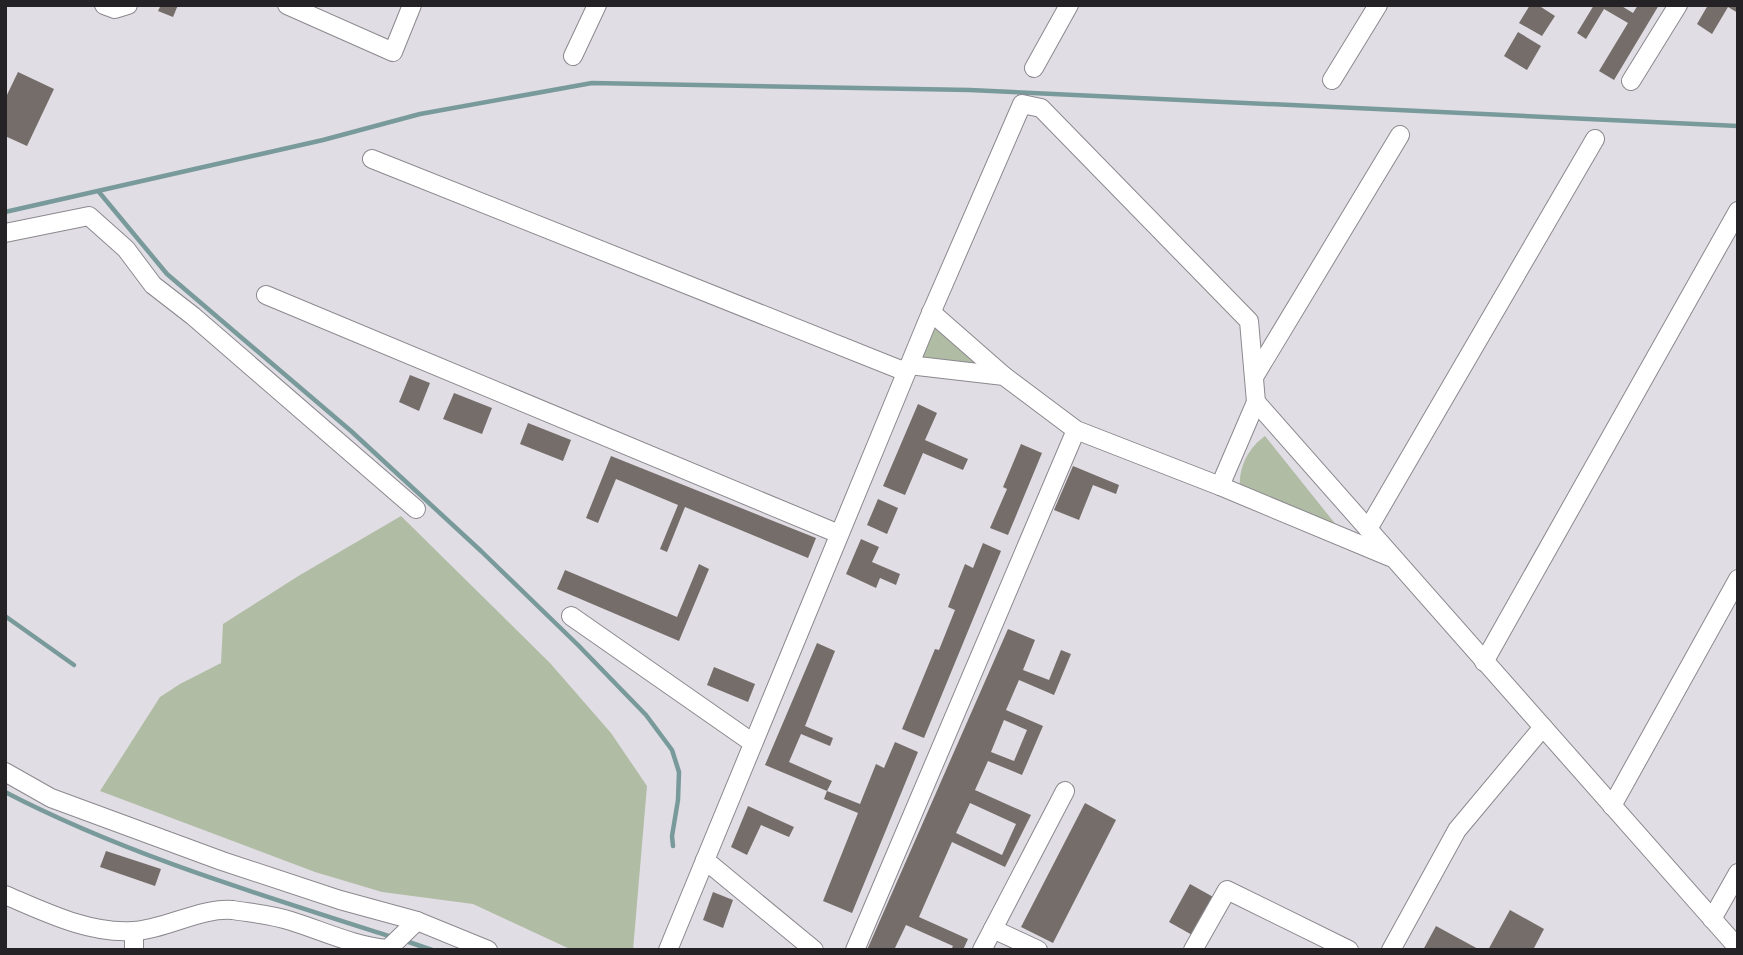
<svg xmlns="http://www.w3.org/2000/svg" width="1743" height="955" viewBox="0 0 1743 955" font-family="'Noto Sans',sans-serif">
  <rect width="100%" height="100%" fill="#e1dde4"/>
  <!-- green -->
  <g fill="#b0bda4">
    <path d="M934 325 990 368 920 360Z"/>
    <path d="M1265 436 1337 526 1240 489C1238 468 1248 448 1265 436Z"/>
    <path d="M401 516 550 663 611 733 647 786 633 950H572L473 904 382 892 315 872 100 791 160 697 180 684 221 663 223 624 300 575Z"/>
  </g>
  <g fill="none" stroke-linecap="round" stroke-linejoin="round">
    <!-- stream -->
    <g stroke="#799a9b" stroke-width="4.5">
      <path d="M99 192 167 274 351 431 481 551 578 645 646 715 672 750 679 772 678 800 672 836 673 846"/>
      <path d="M5 212 323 140 420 114 592 83 970 90 1738 126"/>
      <path d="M5 616 74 665"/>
      <path d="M5 792C126 855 265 896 395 938"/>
      <path d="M403 940 432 950"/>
    </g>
  </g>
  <!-- building -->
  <g fill="#746d69" fill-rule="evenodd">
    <path d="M161 5H178L173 17 158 11Z"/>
    <path d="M1530 5H1542L1541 7 1555 16 1542 36 1519 23Z"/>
    <path d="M1594 5H1620L1633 13 1638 5H1659L1614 80 1599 71 1628 23 1604 9 1586 39 1577 33Z"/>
    <path d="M1708 5H1738V13L1728 7 1712 34 1697 24Z"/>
    <path d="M1518 32 1541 46 1527 70 1504 56Z"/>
    <path d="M18 72 54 89 27 146 5 136V99Z"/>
    <path d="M410 375 430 383 419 411 399 402Z"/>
    <path d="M454 393 492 408 482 434 443 419Z"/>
    <path d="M918 404 937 413 925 440 968 459 963 470 923 453 905 495 883 486Z"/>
    <path d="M528 423 571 440 563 461 520 444Z"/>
    <path d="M1021 444 1042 453 1008 535 990 528 1007 489 1003 487Z"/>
    <path d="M611 456 816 538 808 558 685 507 667 552 660 549 678 505 616 479 598 523 586 518Z"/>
    <path d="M1073 466 1119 485 1116 494 1093 485 1079 520 1054 510Z"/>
    <path d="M878 499 898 508 887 534 867 525Z"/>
    <path d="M861 539 879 547 872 562 900 574 896 585 880 578 876 588 846 574Z"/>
    <path d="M983 543 1001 551 924 738 902 729 935 649 939 650 955 610 948 607 965 564 973 568Z"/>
    <path d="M699 564 709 569 679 641 557 589 565 570 677 617Z"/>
    <path d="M1008 629 1035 640 1023 670 1049 680 1061 650 1071 654 1054 695 1019 680 1006 710 1043 726 1022 775 988 761 975 790 1031 815 1005 867 952 842 919 917 968 939 963 950H951L953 946 906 925 894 950H867ZM1004 720 1027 730 1014 761 991 752ZM970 803 1016 824 1002 855 956 833Z"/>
    <path d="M817 643 835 651 805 726 833 738 830 746 801 734 789 762 832 781 827 791 765 765Z"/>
    <path d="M714 667 755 684 748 702 707 685Z"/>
    <path d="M895 742 918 752 852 913 823 901 858 813 824 799 827 791 860 804 876 764 884 768Z"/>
    <path d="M1085 803 1116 820 1053 943 1021 927Z"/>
    <path d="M748 806 794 827 789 837 761 825 747 855 731 847Z"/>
    <path d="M106 851 161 869 155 886 100 867Z"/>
    <path d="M1190 884 1215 898 1194 936 1169 922Z"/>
    <path d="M713 892 733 900 723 928 703 920Z"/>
    <path d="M1510 910 1544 929 1533 950H1488Z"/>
    <path d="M1436 926 1480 950H1423Z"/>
  </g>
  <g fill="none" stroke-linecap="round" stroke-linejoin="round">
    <defs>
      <g id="minor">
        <path d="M104 5 115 9 128 5"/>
        <path d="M287 5 393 52 412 5"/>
        <path d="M573 56 597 5"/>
        <path d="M1034 68 1069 5"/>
        <path d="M1332 80 1378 5"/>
        <path d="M1631 81 1678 5"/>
        <path d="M372 159 906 372"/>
        <path d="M5 233 89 216 126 249 153 285 193 316 416 509"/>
        <path d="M266 295 839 534"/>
        <path d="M931 312 1004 376"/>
        <path d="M909 365 1004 376 1076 430 1220 486 1256 402"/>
        <path d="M1254 377 1400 135"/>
        <path d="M1220 486 1390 557"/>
        <path d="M1368 529 1595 139"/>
        <path d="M571 616 753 743"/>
        <path d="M1484 662 1738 211"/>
        <path d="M5 772 51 798 222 861 340 900 417 921 488 950"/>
        <path d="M1612 806 1738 579"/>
        <path d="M705 860 814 950"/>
        <path d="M5 895C45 912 89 934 133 931 164 930 201 907 233 910 251 913 273 915 291 921 323 931 354 946 388 949L417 921"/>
        <path d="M1712 919 1738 873"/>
        <path d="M993 929 1038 950"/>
        <path d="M134 950V931"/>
        <path d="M668 950 928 320 1022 104 1041 108 1249 321 1256 402 1738 948"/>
        <path d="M855 950 1076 430"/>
        <path d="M982 950 1065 791"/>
        <path d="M1193 950 1227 890 1349 950"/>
        <path d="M1391 950 1457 830 1543 727"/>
      </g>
    </defs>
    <!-- minor casing -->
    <use href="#minor" stroke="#8b888e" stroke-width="20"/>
    <!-- minor -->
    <use href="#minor" stroke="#fff" stroke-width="18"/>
  </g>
  <!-- border -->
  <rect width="1743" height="955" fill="none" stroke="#242225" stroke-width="14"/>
</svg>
